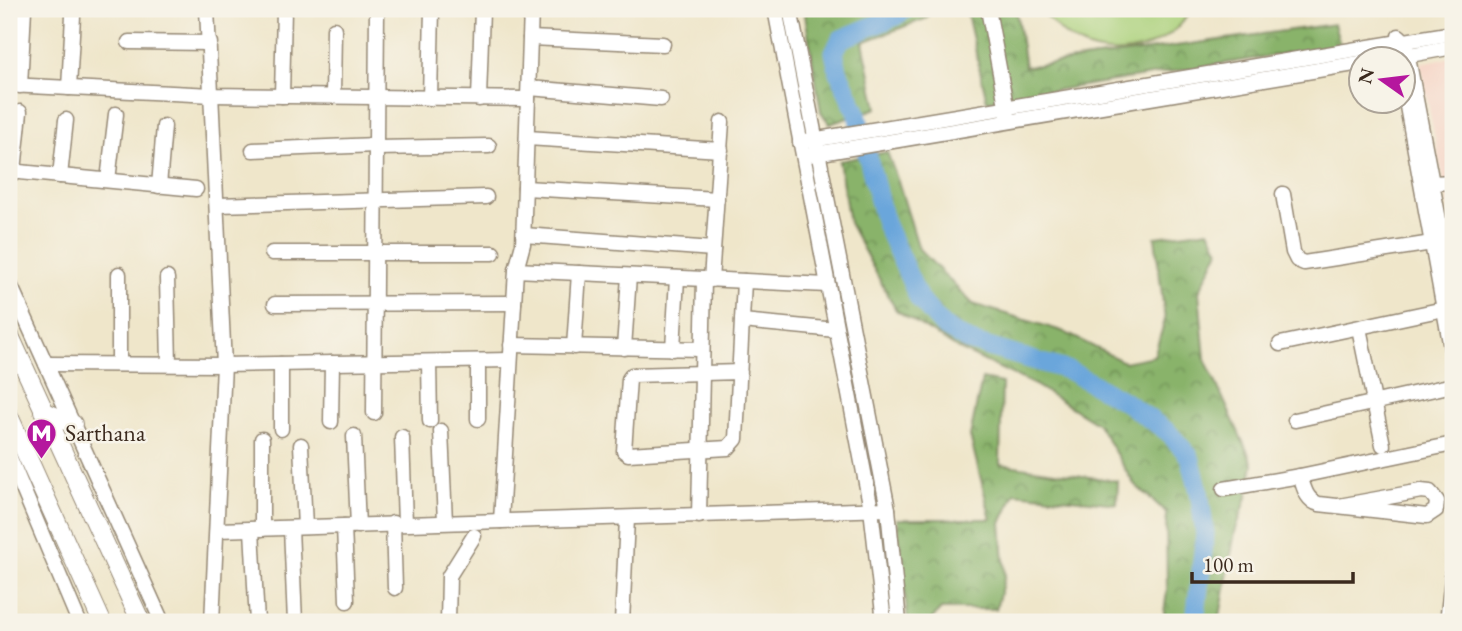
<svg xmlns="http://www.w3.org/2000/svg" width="1462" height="631" viewBox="0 0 1462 631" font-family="'EB Garamond',serif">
  <defs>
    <pattern id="forest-crowns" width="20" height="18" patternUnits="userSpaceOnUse" patternTransform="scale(1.75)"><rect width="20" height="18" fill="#89b36b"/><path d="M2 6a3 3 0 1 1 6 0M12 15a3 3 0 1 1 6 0" fill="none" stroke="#719257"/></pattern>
  </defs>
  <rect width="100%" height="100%" fill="#f7f3e8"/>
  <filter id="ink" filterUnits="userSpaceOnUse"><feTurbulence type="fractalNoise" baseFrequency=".0143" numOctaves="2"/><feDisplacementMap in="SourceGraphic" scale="14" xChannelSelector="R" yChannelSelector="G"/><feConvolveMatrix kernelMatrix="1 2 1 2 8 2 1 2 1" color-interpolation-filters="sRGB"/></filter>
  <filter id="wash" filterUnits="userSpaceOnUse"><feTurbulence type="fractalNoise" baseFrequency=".00686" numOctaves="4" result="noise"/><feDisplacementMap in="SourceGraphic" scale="28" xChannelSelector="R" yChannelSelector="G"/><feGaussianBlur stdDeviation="1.57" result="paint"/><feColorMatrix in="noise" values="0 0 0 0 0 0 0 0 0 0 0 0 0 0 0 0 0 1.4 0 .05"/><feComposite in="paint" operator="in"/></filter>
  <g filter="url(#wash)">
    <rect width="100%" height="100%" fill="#efe6ca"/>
    <!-- built -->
    <path fill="#f6d2c3" d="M1453 57V228L1420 63Z"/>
    <!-- forest -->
    <g fill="url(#forest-crowns)" stroke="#626e44" stroke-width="2">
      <path d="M804 9H935L925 19 863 42 877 108 830 124 821 112Z"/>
      <path d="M966 9H1016L1025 67 1334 24 1340 45 987 101Z"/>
      <path d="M887 152 899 184 919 249 973 304 1062 331 1124 362 1154 356 1165 320 1155 237 1209 230 1219 250 1199 292 1205 359 1253 464 1247 497 1235 532 1219 622H1163L1167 590 1166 512 1134 484 1098 424 1035 385 959 349 896 310 849 223 839 161Z"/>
      <path d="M982 379 1002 383 1000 464 1118 481 1117 504 1015 493 1001 523 1005 575 996 609H941L929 622H908L897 519H991L970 436Z"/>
    </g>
    <!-- park -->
    <path fill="#acd17b" stroke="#747e4c" stroke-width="2" d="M1041 9H1191C1173 46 1118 63 1081 45 1064 37 1053 24 1041 9Z"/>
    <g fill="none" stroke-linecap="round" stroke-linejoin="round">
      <!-- river -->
      <path stroke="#6aa6db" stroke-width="19" d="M906 9 894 17 841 39 834 52 838 71 856 111 885 223 919 299 943 326 968 341 1070 371 1127 403 1168 432 1190 457 1199 491 1205 534 1195 622"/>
    </g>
  </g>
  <g filter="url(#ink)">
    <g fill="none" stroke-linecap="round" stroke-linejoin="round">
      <defs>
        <g id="minor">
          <path d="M207 9 224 365 212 622"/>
          <path d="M775 9 871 509 884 622"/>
          <path d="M790 9 888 509 899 622"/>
          <path d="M988 9 1008 116"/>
          <path d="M1399 36 1405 42 1453 293"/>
          <path d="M530 38 663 44"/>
          <path d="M129 42 210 43"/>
          <path d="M1383 60 1453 47"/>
          <path d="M1402 79 1453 359"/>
          <path d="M9 85 213 95 528 99"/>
          <path d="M20 86 24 9"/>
          <path d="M69 88 73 16"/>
          <path d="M529 88 661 99"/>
          <path d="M282 96 284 9"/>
          <path d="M333 96 334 29"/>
          <path d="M430 98 432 9"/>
          <path d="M479 99 482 9"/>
          <path d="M527 138 721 150"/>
          <path d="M800 142 1453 33"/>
          <path d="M376 148 489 146"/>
          <path d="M253 150 376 145"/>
          <path d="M809 155 1360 63"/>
          <path d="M9 171 196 189"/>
          <path d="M14 171 20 112"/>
          <path d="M60 176 66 120"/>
          <path d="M108 180 116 114"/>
          <path d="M1432 183 1453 182"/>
          <path d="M159 186 164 126"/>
          <path d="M525 188 717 199"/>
          <path d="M1283 194 1293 252 1297 260 1304 263 1432 243"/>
          <path d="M218 205 486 197"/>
          <path d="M524 235 713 249"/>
          <path d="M272 253H493"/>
          <path d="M516 270 827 285"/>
          <path d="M119 274V363"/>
          <path d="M167 278 169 364"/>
          <path d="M711 280 722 122"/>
          <path d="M9 282 162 622"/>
          <path d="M275 304 514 303"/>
          <path d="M742 321 836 330"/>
          <path d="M1359 328 1383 445"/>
          <path d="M1280 344 1444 309"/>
          <path d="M511 345 702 349"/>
          <path d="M574 347 579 273"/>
          <path d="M624 348 629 276"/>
          <path d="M673 349 677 278"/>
          <path d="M429 362 430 421"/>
          <path d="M46 364 224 365 510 360"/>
          <path d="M281 364V429"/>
          <path d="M740 372 632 375 629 379 624 451 628 454 728 448 736 439 744 281"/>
          <path d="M374 413 377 9"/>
          <path d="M478 419V361"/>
          <path d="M1295 420 1453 385"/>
          <path d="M331 422 332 363"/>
          <path d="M441 431 445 522"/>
          <path d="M354 436 358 526"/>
          <path d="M402 437 405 523"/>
          <path d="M301 445 305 527"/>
          <path d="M9 456 79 622"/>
          <path d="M1300 476C1304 487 1306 501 1319 504L1427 516 1436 510 1437 501 1430 492 1421 491 1339 506"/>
          <path d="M1224 489 1300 476 1453 444"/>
          <path d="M699 516 704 279"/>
          <path d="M501 521 516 270 523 244 531 9"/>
          <path d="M393 523 395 588"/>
          <path d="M344 526 347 601"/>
          <path d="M291 528 295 622"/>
          <path d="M262 529V439"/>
          <path d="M218 530 888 509"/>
          <path d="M252 530 257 622"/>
          <path d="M448 622 449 576 474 536"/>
          <path d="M622 622 627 519"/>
          <path d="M1447 622 1453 569"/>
        </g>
        <g id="major">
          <path d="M9 334 141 622"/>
          <path d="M43 411 73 424"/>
          <path d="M9 416 102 622"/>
        </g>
      </defs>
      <!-- minor casing -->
      <use href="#minor" stroke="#958874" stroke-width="17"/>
      <!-- major casing -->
      <use href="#major" stroke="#958874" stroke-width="20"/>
      <!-- minor -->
      <use href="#minor" stroke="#fff" stroke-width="14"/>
      <!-- major -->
      <use href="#major" stroke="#fff" stroke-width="18"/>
    </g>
  </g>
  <!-- icons -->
  <defs>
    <symbol id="metro-pin" viewBox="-11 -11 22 30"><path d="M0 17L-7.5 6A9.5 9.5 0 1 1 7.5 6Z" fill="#b5179e" stroke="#f7f3e8"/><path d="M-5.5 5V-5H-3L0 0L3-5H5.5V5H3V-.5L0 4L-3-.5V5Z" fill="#fff"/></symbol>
  </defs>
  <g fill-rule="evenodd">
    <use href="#metro-pin" x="24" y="416" width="35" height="47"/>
  </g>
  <g text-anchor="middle" stroke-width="5" stroke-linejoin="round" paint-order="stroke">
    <!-- poi labels -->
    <g font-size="24" fill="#3b2a1e" stroke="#f7f3e8" text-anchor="start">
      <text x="65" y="441">Sarthana</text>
    </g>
  </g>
  <!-- margin -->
  <rect width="1462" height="631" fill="none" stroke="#f7f3e8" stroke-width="35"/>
  <!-- north arrow -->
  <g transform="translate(1382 80) rotate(284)"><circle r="33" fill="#f7f3e8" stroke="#aca397" stroke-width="2"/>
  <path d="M0-5L12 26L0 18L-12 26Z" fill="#b5179e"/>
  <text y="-10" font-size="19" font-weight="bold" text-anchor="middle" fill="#3b2a1e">N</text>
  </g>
  <!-- scale -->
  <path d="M1192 572v10h161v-10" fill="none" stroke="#3b2a1e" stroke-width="3.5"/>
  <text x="1203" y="572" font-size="21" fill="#3b2a1e" stroke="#f7f3e8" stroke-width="5" paint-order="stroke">100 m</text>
</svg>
